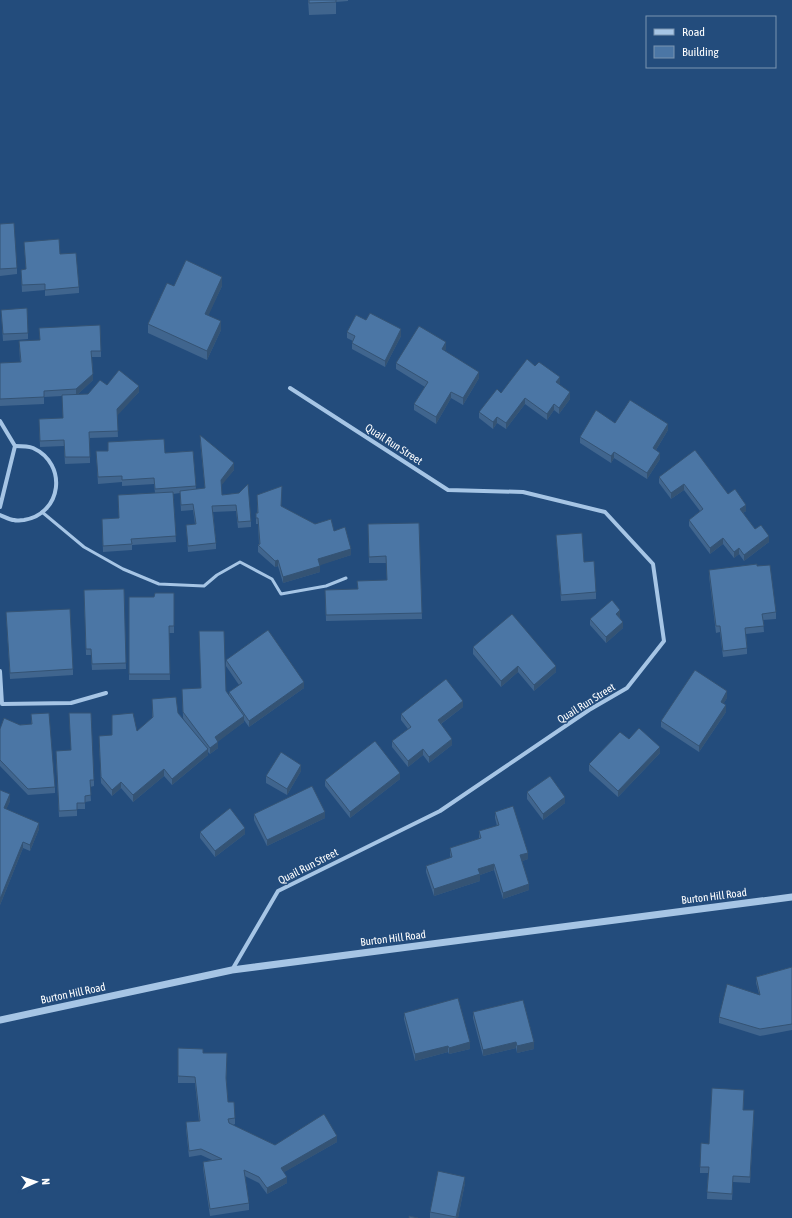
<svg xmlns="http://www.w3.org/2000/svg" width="792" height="1218" viewBox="0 0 792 1218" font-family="'Asap Condensed',sans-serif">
  <rect width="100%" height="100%" fill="#234c7c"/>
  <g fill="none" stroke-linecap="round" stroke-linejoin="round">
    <!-- service -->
    <path stroke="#a6c5e5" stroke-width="3" d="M42 512 84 547 123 569 159 584 204 586 217 575 240 562 272 579 281 594 326 586 346 578"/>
    <!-- minor -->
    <g stroke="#a6c5e5" stroke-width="4">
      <path d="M0 421 15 446 0 507"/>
      <path d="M0 515C5 517 10 520 14 520 17 521 21 520 24 520 62 514 68 464 33 448 28 446 20 446 15 446"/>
      <path d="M0 671 2 704 71 703 106 693"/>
      <path d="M232 970 278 891 440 811 589 710 627 688 664 641 653 564 605 512 523 492 448 490 290 388"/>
    </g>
    <!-- tertiary -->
    <path stroke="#a6c5e5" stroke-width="7" d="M0 1020 232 970 792 897"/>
  </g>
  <!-- wall -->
  <g fill="#40658e">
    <path d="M308 0H348V1L336 2V14L309 15Z"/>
    <path d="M0 224 17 268V274L0 276Z"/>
    <path d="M24 242 60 254 79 287V293L45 296V290L22 292 21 270 26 269Z"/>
    <path d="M174 286H222L208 315 221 330 207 360 148 333V324Z"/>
    <path d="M1 310 28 333V339L3 341Z"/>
    <path d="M366 320 401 336 385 367 352 349V343L353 341 347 338V332Z"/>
    <path d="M19 341 101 351V357H92L93 380 77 395 88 394 107 385 139 392 117 415 118 437 90 438V463L65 464 64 446 40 447 39 419 63 418 62 396 44 397V404L0 406V363L20 362Z"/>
    <path d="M446 349 444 351 479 378 463 405 451 398 436 424 414 410V404L425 387 396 369V363Z"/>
    <path d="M559 384 570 399 559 414 554 410 547 420 525 404 506 429 497 423 493 429 479 418V412L501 393 560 384Z"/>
    <path d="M615 423 668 430 656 450 660 459 647 479 614 458 611 463 580 443V437Z"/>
    <path d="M200 435 234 470 221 485 222 495 239 493 251 521V527L238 528 236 511 213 512 216 543V549L188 552 186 525 195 524 193 510 181 511 180 493 173 494 176 542 132 545V550L103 552 102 519 119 518 118 495 155 493 154 484 122 486V482L98 484 96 451H108V442L165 453 193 451 196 489H205L200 441Z"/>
    <path d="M659 477 728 494 746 511 743 513 755 529 769 542 744 561 739 554 734 558 723 544 710 554 689 526V520L700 511 684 490 671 499 659 483Z"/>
    <path d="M257 495 281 506 315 524 334 531 351 555 319 565 320 572 283 583 278 566 275 567 258 552V545L259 544 258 524H256V513H257Z"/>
    <path d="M419 523 422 619 326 621 325 590 357 589 387 580 386 563H369L368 524Z"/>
    <path d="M556 535 584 562 596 592V599L561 601Z"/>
    <path d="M757 566 776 612V619L763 620 764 632 746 634 747 648V654L723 657 720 632 716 633 709 576V570Z"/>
    <path d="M124 589 126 669 92 670 91 655H86L84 590Z"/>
    <path d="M174 593V633H169L170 680H129V597H154Z"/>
    <path d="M6 612 73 669V675L10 679Z"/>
    <path d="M619 617 623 628 606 643 590 625V619L620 617Z"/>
    <path d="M473 647 556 672 534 691 518 672 501 687 473 654Z"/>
    <path d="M226 660 304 688 249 727 244 720V722L218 741V748L210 754 208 752V755L172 785 164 776 133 802 121 788 112 796 101 783 99 742 112 735 137 731 152 718V699L178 713 187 724 183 718 182 689 226 691 229 695V692L239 685 226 666Z"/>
    <path d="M727 698 723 704 726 712 699 752 661 727V721Z"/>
    <path d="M463 707 441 724 452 745 429 763 423 755 408 767 392 747V741L408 729 401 720V714Z"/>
    <path d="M31 714 55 787V793L28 795 0 766V729L20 725 31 724Z"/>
    <path d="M629 739 660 753 618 797 589 771V764Z"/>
    <path d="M56 757 94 780V786L90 787 91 801 85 802V809H77V816L59 817Z"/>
    <path d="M301 771 287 795 266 783V776Z"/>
    <path d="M400 779 350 818 325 786V780Z"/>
    <path d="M0 790 10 801 6 809 39 829 30 851 23 848 0 905Z"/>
    <path d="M527 792 565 803 543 820 527 799Z"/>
    <path d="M495 812 528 859 522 861 529 890 503 899 494 870 480 875V881L434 896 426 872V866L451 858 450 855V848L479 839V831L497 826 495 818Z"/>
    <path d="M254 814 325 818 267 846 254 820Z"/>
    <path d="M200 832 245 834 215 857 200 838Z"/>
    <path d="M792 967V1030L760 1036 719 1023V1017L759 994 756 983V977Z"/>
    <path d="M473 1012 534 1049 517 1053 516 1048 483 1056 473 1018Z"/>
    <path d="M404 1013 470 1049 449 1054 448 1052 415 1061 404 1019Z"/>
    <path d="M203 1053 227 1060 226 1080 228 1102 235 1118V1124L233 1125 275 1145 337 1142 284 1172 287 1183 267 1194 259 1183 245 1176 249 1203V1210L210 1216 203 1168V1162L212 1160 201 1155 189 1157 186 1129V1122L199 1121 195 1083H178V1076Z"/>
    <path d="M744 1096 743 1110 754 1117 750 1183 733 1182 732 1200 707 1199 708 1173H700V1167L709 1144Z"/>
    <path d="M465 1183 458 1218H430V1212Z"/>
  </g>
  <!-- shaded-wall -->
  <g fill="#345374">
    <path d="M222 277V286L205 323V314Z"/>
    <path d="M221 321V330L207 360V351Z"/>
    <path d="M401 329V336L385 367V361Z"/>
    <path d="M446 342V349L442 355V349Z"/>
    <path d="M479 372V378L463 405V398Z"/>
    <path d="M93 374V380L76 396V389Z"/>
    <path d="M560 377V384L556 388V382Z"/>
    <path d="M139 386V392L117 416V409Z"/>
    <path d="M451 392V398L436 424V417Z"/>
    <path d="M570 392V399L559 414V408Z"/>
    <path d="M525 398V404L506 429V423Z"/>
    <path d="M554 404V410L547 420V414Z"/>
    <path d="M497 417V423L493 429V422Z"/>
    <path d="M668 424V430L653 455V448Z"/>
    <path d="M614 452V458L611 463V456Z"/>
    <path d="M660 453V459L647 479V473Z"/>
    <path d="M234 463V470L221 486V480Z"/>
    <path d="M684 484V490L671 499V493Z"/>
    <path d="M746 505V511L740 515V509Z"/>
    <path d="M769 536V542L744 561V555Z"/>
    <path d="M723 538V544L710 554V548Z"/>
    <path d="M739 548V554L734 558V552Z"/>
    <path d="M351 549V555L318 566V559Z"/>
    <path d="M278 560V566L275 567V561Z"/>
    <path d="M320 566V572L283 583V577Z"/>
    <path d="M620 610V617L616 620V614Z"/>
    <path d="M623 622V628L606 643V637Z"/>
    <path d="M518 666V672L501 687V681Z"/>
    <path d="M556 666V672L534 691V685Z"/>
    <path d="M304 682V688L249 727V721Z"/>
    <path d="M727 691V698L721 708V702Z"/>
    <path d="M463 701V707L438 726V720Z"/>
    <path d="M726 705V712L699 752V746Z"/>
    <path d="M244 716V722L215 744V737Z"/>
    <path d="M452 739V745L429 763V757Z"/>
    <path d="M218 742V748L210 754V748Z"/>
    <path d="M660 747V753L618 797V791Z"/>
    <path d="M208 749V755L172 785V779Z"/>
    <path d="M423 749V755L408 767V761Z"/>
    <path d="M301 765V771L287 795V789Z"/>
    <path d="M164 769V776L133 802V795Z"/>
    <path d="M400 773V779L350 818V812Z"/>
    <path d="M121 782V788L112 796V790Z"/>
    <path d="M10 794V801L4 815V808Z"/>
    <path d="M565 797V803L543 820V814Z"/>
    <path d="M325 812V818L267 846V840Z"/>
    <path d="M39 823V829L30 851V845Z"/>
    <path d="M245 828V834L215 857V851Z"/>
    <path d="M23 842V848L0 905V899Z"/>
    <path d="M528 853V859L520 862V855Z"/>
    <path d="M494 864V870L480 875V881L434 896V889L478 869Z"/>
    <path d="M529 884V890L503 899V893Z"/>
    <path d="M470 1042V1049L449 1054V1048Z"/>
    <path d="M516 1042V1048L483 1056V1050Z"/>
    <path d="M534 1042V1049L517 1053V1046Z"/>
    <path d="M448 1046V1052L415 1061V1054Z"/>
    <path d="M754 1110V1117L750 1183V1177Z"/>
    <path d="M337 1136V1142L281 1174V1168Z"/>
    <path d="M287 1177V1183L267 1194V1188Z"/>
    <path d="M465 1177V1183L458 1218H456Z"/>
  </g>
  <!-- building -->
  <g fill="#4b76a5" stroke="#345374">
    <path d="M309 0H336V2L309 3Z"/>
    <path d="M14 223 17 268 0 269V224Z"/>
    <path d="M59 239 60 254 76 253 79 287 45 290V284L22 285 21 270 26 269 24 242Z"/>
    <path d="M186 260 222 277 205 314 221 321 207 351 148 324 167 283 174 286Z"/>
    <path d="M27 308 28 333 3 334 1 310Z"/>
    <path d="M370 313 401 329 385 361 352 343 355 336 347 332 356 315 366 320Z"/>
    <path d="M100 325 101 351H91L93 374 76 389 44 391V397L0 399V363L21 362 19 341 40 340 39 328Z"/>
    <path d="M419 326 446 342 442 349 479 372 463 398 451 392 436 417 414 404 428 382 396 363Z"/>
    <path d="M527 359 535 366 539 362 560 377 556 382 570 392 559 408 554 404 547 414 525 398 506 423 497 417 493 422 479 412 497 389 501 393Z"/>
    <path d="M119 370 139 386 117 409 118 431 89 432 90 457H65L64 440 40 441 39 419 63 418 62 395 88 394 100 380 107 385Z"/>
    <path d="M630 400 668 424 653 448 660 453 647 473 614 452 611 456 580 437 596 410 615 423Z"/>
    <path d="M200 435 234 463 221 480 222 495 239 493 248 484 251 521 238 522 236 505 212 506 216 543 188 546 186 525 196 524 193 504 181 505 180 491 205 488Z"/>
    <path d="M164 439 165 453 193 451 196 486 155 489 154 478 122 480V476L98 477 96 451H108V442Z"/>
    <path d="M695 450 728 494 735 489 746 505 740 509 755 529 761 525 769 536 744 555 739 548 734 552 723 538 710 548 689 520 703 509 684 484 671 493 659 477Z"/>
    <path d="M282 486 281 506 315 524 331 519 334 531 345 527 351 549 318 559 320 566 283 577 278 560 275 561 258 545 260 544 258 518H256V513H258L257 495Z"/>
    <path d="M173 492 176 536 131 539 132 544 103 546 102 519 119 518 118 495Z"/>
    <path d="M419 523 422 613 326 615 325 590 358 589 357 581 387 580 386 556 369 557 368 524Z"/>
    <path d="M582 533 584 562 594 561 596 592 561 595 556 535Z"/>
    <path d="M757 564V566L770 565 776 612 762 614 764 626 745 628 747 648 723 651 720 626H716L709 570Z"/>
    <path d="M124 589 126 663 92 664 91 649H86L84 590Z"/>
    <path d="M155 593H174V626H169L170 674H129V597H154Z"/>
    <path d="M612 600 620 610 616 614 623 622 606 637 590 619Z"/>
    <path d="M70 609 73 669 10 673 6 612Z"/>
    <path d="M512 614 556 666 534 685 518 666 501 681 473 647Z"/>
    <path d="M268 630 304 682 249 721 229 692 242 683 226 660Z"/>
    <path d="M199 631H224L226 691 244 716 215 737 218 742 210 748 183 712 182 689 201 688Z"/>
    <path d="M695 670 727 691 721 702 726 705 699 746 661 721Z"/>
    <path d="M446 679 463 701 438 720 452 739 429 757 423 749 408 761 392 741 411 727 401 714Z"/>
    <path d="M176 697 178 713 208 749 172 779 164 769 133 795 121 782 112 790 101 777 99 736 112 735V715L133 713 137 731 153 717 152 699Z"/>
    <path d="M49 713 55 787 28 789 0 760V729L4 718 20 725 32 724 31 714Z"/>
    <path d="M69 713H91L94 780H90L91 795 85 796V803H77V810L59 811 56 751 71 750Z"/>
    <path d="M639 728 660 747 618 791 589 764 620 732 629 739Z"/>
    <path d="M375 741 400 773 350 812 325 780Z"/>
    <path d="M281 752 301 765 287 789 266 776Z"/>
    <path d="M550 776 565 797 543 814 527 792Z"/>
    <path d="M312 786 325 812 267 840 254 814Z"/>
    <path d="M0 790 10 794 4 808 39 823 30 845 23 842 0 899Z"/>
    <path d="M513 806 528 853 520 855 529 884 503 893 494 864 478 869 480 874 434 889 426 866 452 857 450 848 481 838 479 831 499 825 495 812Z"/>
    <path d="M230 808 245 828 215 851 200 832Z"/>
    <path d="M792 967V1024L760 1029 719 1017 727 984 760 995 756 977Z"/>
    <path d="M458 998 470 1042 449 1048 448 1046 415 1054 404 1013Z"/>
    <path d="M523 1000 534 1042 517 1046 516 1042 483 1050 473 1012Z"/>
    <path d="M178 1048 203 1049V1053H227L226 1078 228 1102H234L235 1118 228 1119 229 1123 275 1145 324 1114 337 1136 281 1168 287 1177 267 1188 259 1177 244 1170 249 1203 210 1209 203 1162 222 1159 201 1149 189 1151 186 1122 200 1121 195 1077 178 1076Z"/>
    <path d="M712 1088 744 1090 743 1110H754L750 1177 733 1176 732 1194 707 1192 709 1167H700L701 1143 709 1144Z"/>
    <path d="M438 1171 465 1177 456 1217 430 1212Z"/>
    <path d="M409 1216 418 1218H409Z"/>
  </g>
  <g text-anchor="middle" stroke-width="3" stroke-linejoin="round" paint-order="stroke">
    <!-- street labels -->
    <g font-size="11" fill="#fff" stroke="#234c7c">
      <text transform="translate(394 444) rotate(33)" y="4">Quail Run Street</text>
      <text transform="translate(586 703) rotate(-32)" y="4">Quail Run Street</text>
      <text transform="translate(308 866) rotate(-27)" y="4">Quail Run Street</text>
      <text transform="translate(714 896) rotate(-7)" y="4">Burton Hill Road</text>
      <text transform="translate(393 938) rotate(-7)" y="4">Burton Hill Road</text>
      <text transform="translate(73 993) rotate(-12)" y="4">Burton Hill Road</text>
    </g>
  </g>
  <!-- legend -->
  <rect x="646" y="16" width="130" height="52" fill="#234c7c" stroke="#7b94b0"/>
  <rect x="654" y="29" width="20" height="6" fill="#a6c5e5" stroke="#7b94b0"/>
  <text x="682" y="36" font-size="12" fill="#ffffff">Road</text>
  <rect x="654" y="46" width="20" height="12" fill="#4b76a5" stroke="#7b94b0"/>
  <text x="682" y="56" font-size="12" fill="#ffffff">Building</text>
  <!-- north arrow -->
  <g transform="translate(36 1182) rotate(87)" stroke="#234c7c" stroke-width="3" paint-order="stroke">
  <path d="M0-3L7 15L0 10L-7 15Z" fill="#ffffff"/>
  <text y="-6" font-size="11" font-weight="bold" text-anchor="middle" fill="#ffffff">N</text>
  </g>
</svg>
